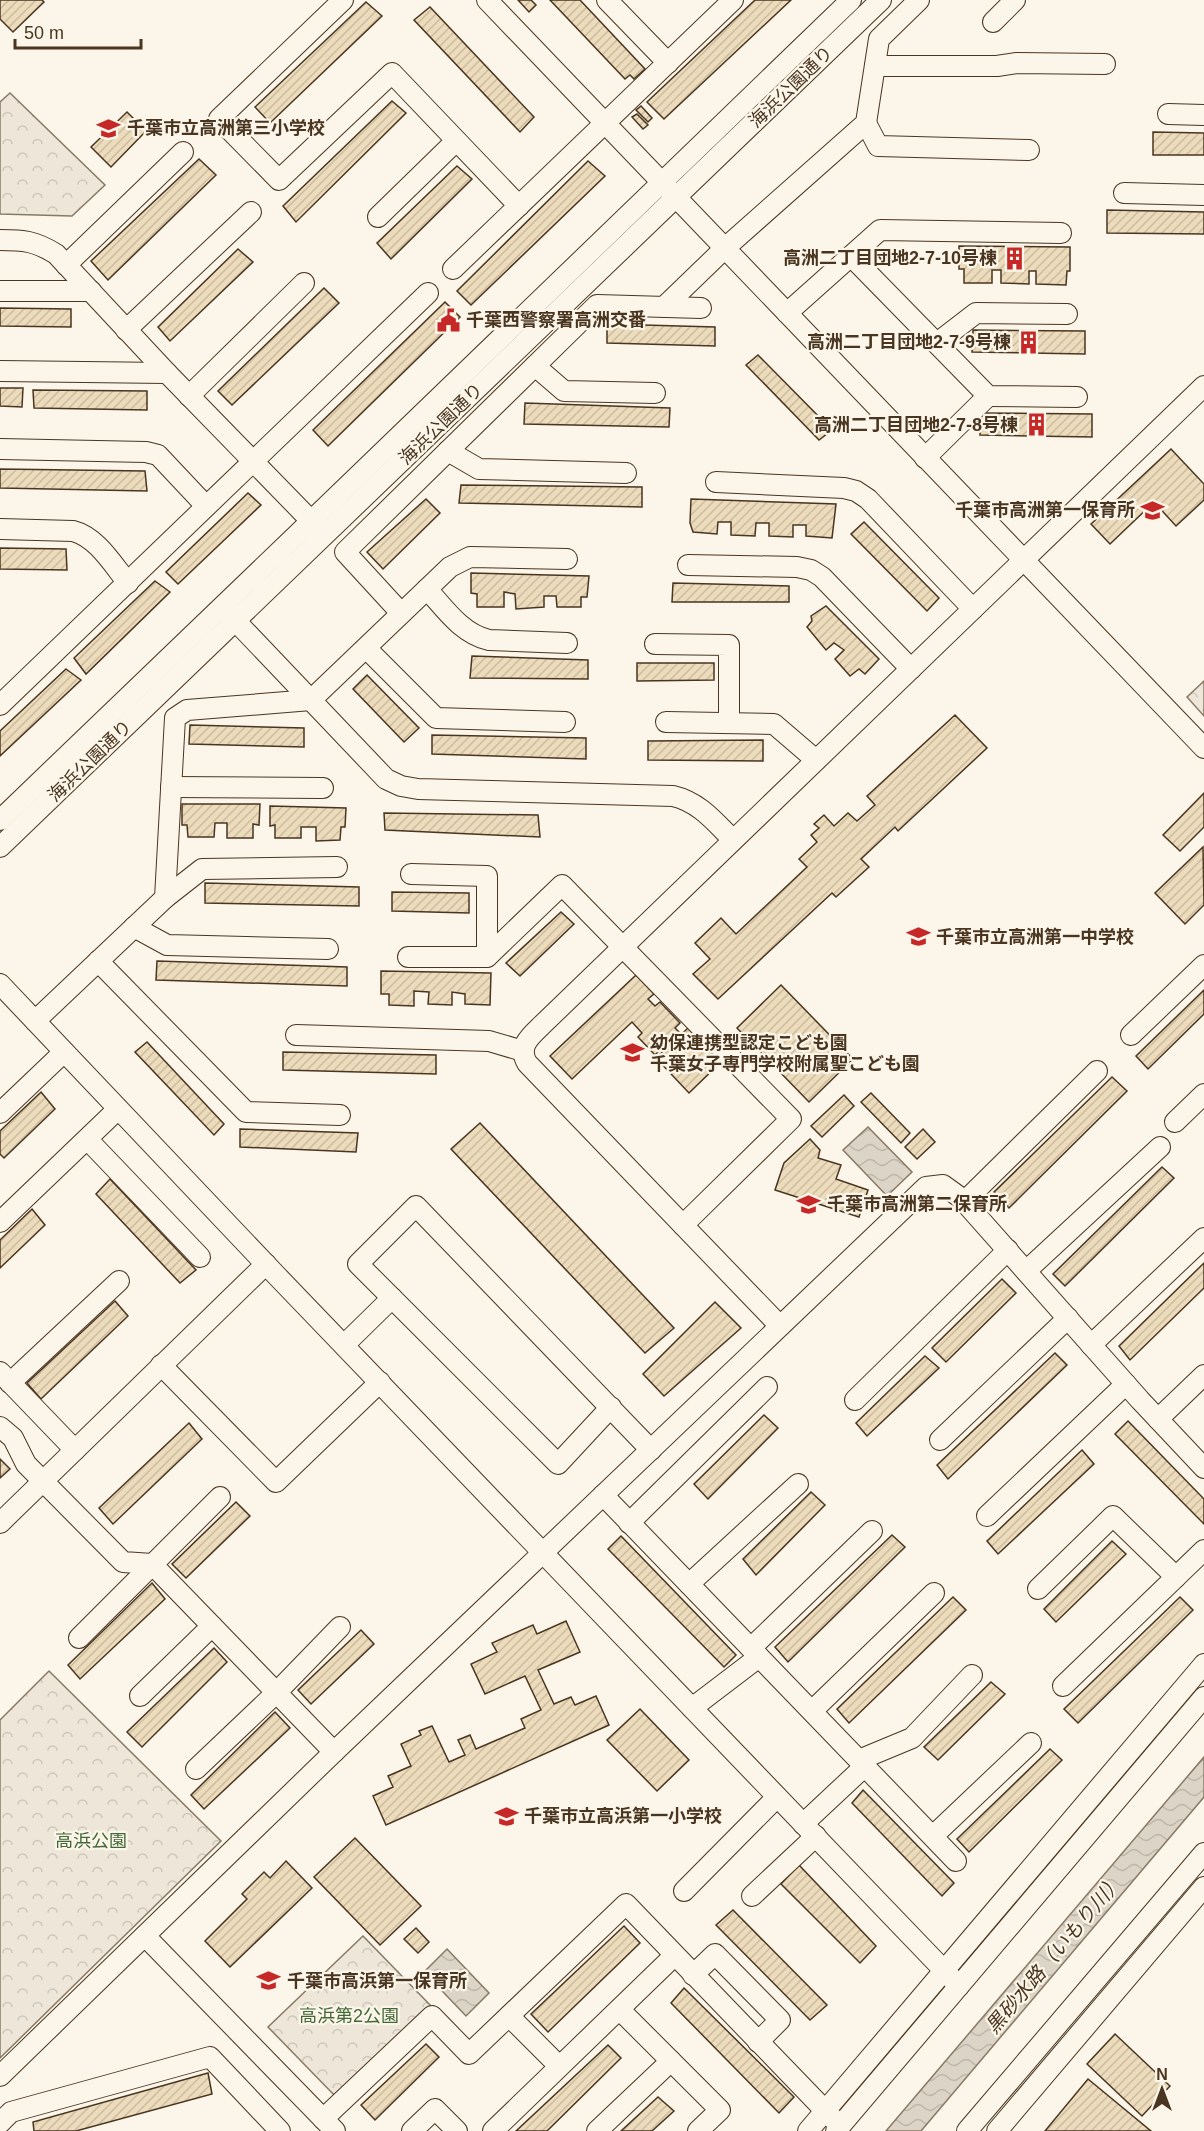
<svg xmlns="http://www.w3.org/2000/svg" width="1204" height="2131" viewBox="0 0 1204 2131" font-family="Arial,'Noto Sans JP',sans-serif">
  <defs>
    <pattern id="park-crowns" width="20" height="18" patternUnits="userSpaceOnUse" patternTransform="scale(1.5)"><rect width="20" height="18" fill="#ede6d9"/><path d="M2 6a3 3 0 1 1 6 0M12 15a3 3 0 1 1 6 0" fill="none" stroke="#cdc6ba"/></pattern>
    <pattern id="water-waves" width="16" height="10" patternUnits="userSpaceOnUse" patternTransform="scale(1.5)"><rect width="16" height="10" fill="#dcd4c6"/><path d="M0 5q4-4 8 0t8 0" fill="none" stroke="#beb7aa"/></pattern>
    <pattern id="building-hatch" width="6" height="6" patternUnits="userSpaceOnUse" patternTransform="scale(1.5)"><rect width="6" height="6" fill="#ecdcbc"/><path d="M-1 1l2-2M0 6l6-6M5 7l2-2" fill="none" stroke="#ccbda1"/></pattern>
  </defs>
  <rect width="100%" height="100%" fill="#fbf6e9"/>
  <!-- park -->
  <g fill="url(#park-crowns)" stroke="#887966" stroke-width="1.5">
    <path d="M10 93 105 185 72 216 0 214V102Z"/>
    <path d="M1204 681V716L1187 697Z"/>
    <path d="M49 1671 221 1841 0 2058V1720Z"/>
    <path d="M363 1936 431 2006 336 2097 268 2027Z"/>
  </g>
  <!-- water -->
  <g fill="url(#water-waves)" stroke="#887966" stroke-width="1.5">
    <path d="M868 1127 912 1172 887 1196 843 1150Z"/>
    <path d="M1204 1757V1797L921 2131H886Z"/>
    <path d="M447 1949 489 1993 466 2016 424 1972Z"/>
  </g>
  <!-- building -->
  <g fill="url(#building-hatch)" stroke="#4a3520" stroke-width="1.5">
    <path d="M0 0H42L44 2 13 32 0 19Z"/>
    <path d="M518 0H531L536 5 529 12Z"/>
    <path d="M550 0H580L645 69 634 79 630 75 625 79Z"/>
    <path d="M755 0H791L664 119 647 102Z"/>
    <path d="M366 2 382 16 270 123 255 107Z"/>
    <path d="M430 7 534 117 520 132 414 20Z"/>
    <path d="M392 101 406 113 296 222 283 206Z"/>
    <path d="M641 106 652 118 648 122 636 110Z"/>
    <path d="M127 112 146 131 111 167 91 147Z"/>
    <path d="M637 114 648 125 643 129 632 117Z"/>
    <path d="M1153 132 1204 133V155H1153Z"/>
    <path d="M199 159 216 175 108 280 91 261Z"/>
    <path d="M588 161 605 176 471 305 457 291Z"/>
    <path d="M457 166 472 179 391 259 377 243Z"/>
    <path d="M1107 210 1204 212V234L1107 233Z"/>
    <path d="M959 246 1070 247V271H1067L1066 285 1036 284V271H1029V284L1001 283V270H992V283H964V269H959Z"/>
    <path d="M238 249 253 262 170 341 158 327Z"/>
    <path d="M324 288 339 303 232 405 218 391Z"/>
    <path d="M445 302 460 317 328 446 313 430Z"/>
    <path d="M0 308 71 309V327L0 326Z"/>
    <path d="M607 324 715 327V346L607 343Z"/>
    <path d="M973 330 1085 331V354L972 352Z"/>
    <path d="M758 355 832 430 819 440 746 365Z"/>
    <path d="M0 388H23L22 407 0 406Z"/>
    <path d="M33 390 147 391V410L34 408Z"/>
    <path d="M525 403 670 408 669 427 524 424Z"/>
    <path d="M980 413 1092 414V437L980 435Z"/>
    <path d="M1171 449 1204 484V500L1176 526 1154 502 1110 544 1091 524Z"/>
    <path d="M0 469 145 471 147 491 0 488Z"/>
    <path d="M461 485 642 487V507L459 503Z"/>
    <path d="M248 493 261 505 178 584 166 572Z"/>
    <path d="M426 499 440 513 383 569 367 552Z"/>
    <path d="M691 499 836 504 832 538 806 536V525H793V537L769 536V523H756L755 536 731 535V522H718L717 534 693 532 690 523Z"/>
    <path d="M864 522 939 598 927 611 851 534Z"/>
    <path d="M0 548 66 549 67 570 0 569Z"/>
    <path d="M471 573 589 576 587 597H581V607H557L556 596H544V607L516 609 515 594 504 592V607H477V594L471 593Z"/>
    <path d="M155 581 170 592 86 674 74 658Z"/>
    <path d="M673 583 789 586V602H672Z"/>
    <path d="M826 606 879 659 865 674 859 669 850 676 835 659 844 650 834 643 826 650 807 627 812 621 811 616Z"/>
    <path d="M472 656 588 660V679L470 678Z"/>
    <path d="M637 663H714V680L637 681Z"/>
    <path d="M66 669 81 680 0 756V731Z"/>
    <path d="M367 675 419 728 404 742 353 689Z"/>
    <path d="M955 715 987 748 898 831 895 827 861 859 869 867 836 897 832 893 718 999 693 974 710 959 695 943 721 918 736 934 807 867 799 859 817 842 811 835 819 828 814 824 824 815 834 826 848 813 857 821 875 805 867 796Z"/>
    <path d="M190 725 304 728V747L189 744Z"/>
    <path d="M432 735 586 738V759L432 754Z"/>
    <path d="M763 740V761L648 760V741Z"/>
    <path d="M1204 793V827L1180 851 1163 835Z"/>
    <path d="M182 804H260L259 825 253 824V838H227V823H215L214 837H188L187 825H182Z"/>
    <path d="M270 806 346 808 345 827H341L340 840 316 841V827H301V838H275V825L270 826Z"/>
    <path d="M384 813 538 815 540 837 385 830Z"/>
    <path d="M1203 847 1204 905 1185 924 1155 893Z"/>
    <path d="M205 883 359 887V906L205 903Z"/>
    <path d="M392 892 469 893V913L392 911Z"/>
    <path d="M561 912 574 924 520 976 506 963Z"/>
    <path d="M157 961 347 967V986L156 980Z"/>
    <path d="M381 971 491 973 490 1005 465 1004V994L452 992V1005L428 1004 429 992 414 991V1006L389 1005V994H381Z"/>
    <path d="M636 975 654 994 648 999 655 1006 660 1002 680 1023 675 1028 679 1032 655 1055 638 1037 642 1033 632 1022 572 1079 550 1056Z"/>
    <path d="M781 985 853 1059 809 1102 737 1028Z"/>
    <path d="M1204 990V1014L1148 1069 1136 1056Z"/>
    <path d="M688 1028 720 1063 689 1093 656 1058Z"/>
    <path d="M147 1042 224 1124 214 1135 135 1052Z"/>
    <path d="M283 1052 436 1055V1074L283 1070Z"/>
    <path d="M1112 1077 1127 1091 1009 1208 994 1192Z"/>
    <path d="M41 1092 55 1109 4 1158 0 1154V1131Z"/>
    <path d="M871 1093 910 1133 901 1143 861 1102Z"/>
    <path d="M844 1095 854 1106 822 1137 811 1126Z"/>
    <path d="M480 1123 674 1328 645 1353 451 1149Z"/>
    <path d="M240 1129 358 1133 356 1152 240 1147Z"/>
    <path d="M923 1129 935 1142 917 1159 905 1147Z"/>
    <path d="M810 1139 820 1150 818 1158 841 1165 836 1179 868 1190 859 1217 775 1190 784 1163Z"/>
    <path d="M1162 1167 1174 1178 1065 1286 1053 1274Z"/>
    <path d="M110 1179 196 1270 180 1283 96 1194Z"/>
    <path d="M32 1209 45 1225 0 1268V1240Z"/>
    <path d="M1204 1263V1288L1130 1360 1119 1346Z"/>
    <path d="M1002 1279 1016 1293 946 1362 932 1348Z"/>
    <path d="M115 1301 128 1316 41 1399 27 1383Z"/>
    <path d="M715 1302 741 1328 664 1396 643 1374Z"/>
    <path d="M1055 1353 1067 1365 948 1479 937 1465Z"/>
    <path d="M925 1356 939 1368 867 1436 856 1423Z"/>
    <path d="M764 1415 778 1428 708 1499 694 1484Z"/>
    <path d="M1128 1421 1204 1499V1524L1115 1434Z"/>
    <path d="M189 1423 202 1439 113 1524 99 1508Z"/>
    <path d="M1082 1450 1094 1464 998 1554 987 1541Z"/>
    <path d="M0 1459 10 1469 0 1478Z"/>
    <path d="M811 1492 825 1505 756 1575 743 1559Z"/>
    <path d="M236 1502 250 1516 186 1578 172 1564Z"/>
    <path d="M892 1535 905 1547 788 1662 775 1647Z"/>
    <path d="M621 1536 736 1655 724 1667 608 1549Z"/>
    <path d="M1112 1541 1126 1554 1056 1622 1044 1609Z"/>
    <path d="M152 1583 165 1599 80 1679 68 1665Z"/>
    <path d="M953 1597 966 1610 849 1723 837 1709Z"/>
    <path d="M1180 1597 1193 1610 1078 1723 1064 1709Z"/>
    <path d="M566 1621 580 1652 538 1670 554 1704 571 1697 575 1705 596 1696 609 1725 386 1825 373 1796 393 1787 388 1776 411 1766 401 1744 421 1735 419 1731 432 1726 449 1762 465 1755 458 1740 470 1735 476 1749 525 1728 521 1719 541 1710 525 1676 485 1694 471 1664 497 1652 492 1643 533 1625 537 1634Z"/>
    <path d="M361 1630 374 1644 311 1704 298 1690Z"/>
    <path d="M214 1648 227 1662 142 1747 127 1732Z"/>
    <path d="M991 1682 1005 1694 938 1760 924 1747Z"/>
    <path d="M640 1709 689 1760 657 1791 607 1740Z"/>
    <path d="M275 1712 290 1728 204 1809 191 1795Z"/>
    <path d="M1050 1749 1062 1760 969 1852 957 1839Z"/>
    <path d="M863 1790 954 1883 942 1896 852 1803Z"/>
    <path d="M355 1838 421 1906 380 1945 314 1877Z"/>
    <path d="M286 1861 312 1888 230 1967 205 1941 247 1899 242 1894 264 1872 270 1878Z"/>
    <path d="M799 1865 876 1946 860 1963 781 1884Z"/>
    <path d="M733 1910 827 2005 810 2020 716 1925Z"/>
    <path d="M624 1926 640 1943 548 2032 531 2014Z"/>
    <path d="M416 1928 429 1942 418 1953 404 1939Z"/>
    <path d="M684 1988 794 2097 779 2113 671 2003Z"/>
    <path d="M1115 2034 1170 2086 1142 2116 1087 2064Z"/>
    <path d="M426 2044 439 2057 375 2120 361 2105Z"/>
    <path d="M608 2045 621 2058 547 2131H516Z"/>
    <path d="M208 2073 212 2094 76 2131H34L33 2122Z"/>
    <path d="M1088 2079 1151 2131H1045Z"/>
    <path d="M658 2097 674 2111 652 2131H621Z"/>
  </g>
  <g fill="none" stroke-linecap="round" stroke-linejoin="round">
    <defs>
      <g id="minor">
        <path d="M343 0 219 119 279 180 392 73 519 206"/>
        <path d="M487 0 1204 748"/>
        <path d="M607 0 668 63"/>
        <path d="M993 22 1015 0"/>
        <path d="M875 66H997L1017 63 1105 64"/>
        <path d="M1168 114 1204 115"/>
        <path d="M866 123 878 146 1029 150"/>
        <path d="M1124 193 1204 195"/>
        <path d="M378 217 456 141"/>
        <path d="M0 240C24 240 35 241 56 254L167 373 320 530"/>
        <path d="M851 256 988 396 1077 397"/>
        <path d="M66 265 183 152"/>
        <path d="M453 269 733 0"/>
        <path d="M0 291H91"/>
        <path d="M664 307 725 248 866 123 879 39 919 0"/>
        <path d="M787 313 880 230 1061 233"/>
        <path d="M126 330 251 212"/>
        <path d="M937 343 976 313 1067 314"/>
        <path d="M535 366 564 391 655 393"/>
        <path d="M0 371 167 373"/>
        <path d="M189 396 304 283"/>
        <path d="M0 449 146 452 158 455 206 506"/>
        <path d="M448 451 479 469 626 473"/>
        <path d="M925 458 988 396"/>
        <path d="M716 482 844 488 856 491 868 499 973 609"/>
        <path d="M0 529 73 531C97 537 113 565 128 583"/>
        <path d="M688 565 797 567 811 570 822 577 911 669"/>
        <path d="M427 589C445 609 462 634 489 640L567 643"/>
        <path d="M228 613 386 779 401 786 418 789 673 796C699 802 714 821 733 840"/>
        <path d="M401 613 345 552 597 305 701 308"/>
        <path d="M655 644 729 645V723"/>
        <path d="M366 648 436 718 565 722"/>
        <path d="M0 705 428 293"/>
        <path d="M666 722 774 724 816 760"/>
        <path d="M171 787 323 788"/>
        <path d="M0 820C285 548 566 273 851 0"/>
        <path d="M0 847 881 0"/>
        <path d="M411 874 487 876V957"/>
        <path d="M165 898 202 869 337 867"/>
        <path d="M134 927 167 945 328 949"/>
        <path d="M408 957H487L562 885 791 1119 683 1225"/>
        <path d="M98 961 246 1112 340 1115"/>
        <path d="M0 984 277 1276 959 1986"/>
        <path d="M35 1021 165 898 175 718 187 710 311 700 450 567 470 557 567 559"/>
        <path d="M296 1035 489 1041 523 1051"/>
        <path d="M1131 1035 1204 965"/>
        <path d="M0 1113 64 1052"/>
        <path d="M1175 1122 1204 1094"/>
        <path d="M88 1140 200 1257"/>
        <path d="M964 1202 1097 1071"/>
        <path d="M0 1222 118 1109"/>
        <path d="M1026 1271 1160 1147"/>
        <path d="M780 1326 527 1063C517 1045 532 1035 544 1023L1204 386"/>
        <path d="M344 1345 392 1298"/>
        <path d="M1091 1345 1204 1238"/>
        <path d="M161 1365 276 1482 380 1382"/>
        <path d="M0 1372 75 1450"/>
        <path d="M10 1383 119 1281"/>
        <path d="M855 1400 1008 1250"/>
        <path d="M611 1407 558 1464 358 1264 416 1206 651 1450"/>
        <path d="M1158 1419 1204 1375"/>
        <path d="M0 1427 13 1438 26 1464 123 1562 152 1564 334 1752"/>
        <path d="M940 1440 1068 1318"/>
        <path d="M603 1495 956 1861"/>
        <path d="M987 1516 1126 1384"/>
        <path d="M0 1523 266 1264"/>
        <path d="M629 1523 767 1387"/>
        <path d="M689 1584 798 1484"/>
        <path d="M1038 1589 1113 1516 1176 1577"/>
        <path d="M79 1638 220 1497"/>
        <path d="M751 1648 872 1531"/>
        <path d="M1063 1686 1204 1550"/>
        <path d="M140 1696 212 1626"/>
        <path d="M692 1708 759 1657"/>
        <path d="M812 1711 934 1593"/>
        <path d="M859 1760 912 1738 972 1675"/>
        <path d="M196 1769 276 1693 340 1627"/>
        <path d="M803 1824 865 1766"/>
        <path d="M933 1836 1031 1743"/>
        <path d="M684 1891 777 1797"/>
        <path d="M752 1896 816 1836"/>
        <path d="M145 1936 335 2131"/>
        <path d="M693 1975 715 1954 780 2020 758 2042"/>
        <path d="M620 2010 720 2110 698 2131"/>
        <path d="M509 2016 559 2066"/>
        <path d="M0 2076 334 1752 926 1187 943 1185 961 1198 1140 1400 1204 1468"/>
        <path d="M323 2119 432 2016 469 2054 626 1904 840 2126"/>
        <path d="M0 2123 11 2112 210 2057 280 2131"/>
        <path d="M412 2131 435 2109 457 2131"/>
        <path d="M493 2131 674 1956"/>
        <path d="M597 2131 671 2061"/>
        <path d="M808 2131 1204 1664"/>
        <path d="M836 2131 1204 1697"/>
        <path d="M967 2131 1204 1853"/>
        <path d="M997 2131 1204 1887"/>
      </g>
    </defs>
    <!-- minor casing -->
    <use href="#minor" stroke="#4a3520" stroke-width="22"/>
    <!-- minor -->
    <use href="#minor" stroke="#fbf6e9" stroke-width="20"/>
  </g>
  <!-- icons -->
  <defs>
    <symbol id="school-bare" viewBox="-9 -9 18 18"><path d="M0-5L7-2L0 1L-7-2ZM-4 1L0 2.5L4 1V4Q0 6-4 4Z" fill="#c62828" stroke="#fbf6e9" stroke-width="2.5" paint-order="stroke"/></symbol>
    <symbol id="building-bare" viewBox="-9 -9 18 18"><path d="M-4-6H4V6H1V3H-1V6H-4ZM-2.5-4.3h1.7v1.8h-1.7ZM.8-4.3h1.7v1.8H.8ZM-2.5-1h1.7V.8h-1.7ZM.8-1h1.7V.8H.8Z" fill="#c62828" stroke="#fbf6e9" stroke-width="2.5" paint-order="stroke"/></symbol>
    <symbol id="civic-bare" viewBox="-9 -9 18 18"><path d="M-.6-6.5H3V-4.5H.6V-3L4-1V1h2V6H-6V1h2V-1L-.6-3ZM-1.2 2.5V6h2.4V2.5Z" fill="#c62828" stroke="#fbf6e9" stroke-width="2.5" paint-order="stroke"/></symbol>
  </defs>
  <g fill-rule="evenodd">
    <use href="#school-bare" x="92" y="112" width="33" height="33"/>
    <use href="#building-bare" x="998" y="242" width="33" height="33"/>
    <use href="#civic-bare" x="432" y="304" width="33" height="33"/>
    <use href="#building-bare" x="1012" y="326" width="33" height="33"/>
    <use href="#building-bare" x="1020" y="408" width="33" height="33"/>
    <use href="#school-bare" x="1136" y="494" width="33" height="33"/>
    <use href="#school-bare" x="902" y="920" width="33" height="33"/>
    <use href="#school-bare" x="616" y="1036" width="33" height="33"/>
    <use href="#school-bare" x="792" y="1188" width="33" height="33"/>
    <use href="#school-bare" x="490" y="1800" width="33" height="33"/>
    <use href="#school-bare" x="252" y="1964" width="33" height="33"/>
  </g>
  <g text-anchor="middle" stroke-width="4.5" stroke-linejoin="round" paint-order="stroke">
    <!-- street labels -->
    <g font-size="18" fill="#4a3520" stroke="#fbf6e9">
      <text transform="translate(791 87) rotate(-44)" y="6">海浜公園通り</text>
      <text transform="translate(441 424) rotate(-44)" y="6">海浜公園通り</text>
      <text transform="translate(90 761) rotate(-44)" y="6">海浜公園通り</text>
    </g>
    <!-- poi labels -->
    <g font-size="18" font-weight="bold" fill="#4a3520" stroke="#fbf6e9" text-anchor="start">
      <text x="127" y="134">千葉市立高洲第三小学校</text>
      <text x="997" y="264" text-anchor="end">高洲二丁目団地2-7-10号棟</text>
      <text x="466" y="326">千葉西警察署高洲交番</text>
      <text x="1011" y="348" text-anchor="end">高洲二丁目団地2-7-9号棟</text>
      <text x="1018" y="431" text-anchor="end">高洲二丁目団地2-7-8号棟</text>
      <text x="1135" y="516" text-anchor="end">千葉市高洲第一保育所</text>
      <text x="936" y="943">千葉市立高洲第一中学校</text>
      <text x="650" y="1049">幼保連携型認定こども園<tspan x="650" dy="21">千葉女子専門学校附属聖こども園</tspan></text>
      <text x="827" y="1210">千葉市高洲第二保育所</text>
      <text x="524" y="1822">千葉市立高浜第一小学校</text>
      <text x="287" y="1987">千葉市高浜第一保育所</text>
    </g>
    <!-- park labels -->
    <g font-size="18" fill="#436837" stroke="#fbf6e9">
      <text x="91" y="1847">高浜公園</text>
      <text x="349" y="2022">高浜第2公園</text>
    </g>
    <!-- water labels -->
    <g font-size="20" font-style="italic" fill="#4a3520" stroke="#fbf6e9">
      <text transform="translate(1054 1954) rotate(-50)" y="7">黒砂水路（いもり川）</text>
    </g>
  </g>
  <!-- north arrow -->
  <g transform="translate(1162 2089)" stroke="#fbf6e9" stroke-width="4.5" paint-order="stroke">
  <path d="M0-4.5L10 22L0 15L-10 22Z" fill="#4a3520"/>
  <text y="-9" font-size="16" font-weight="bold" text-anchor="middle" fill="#4a3520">N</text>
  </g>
  <!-- scale -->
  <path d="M15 39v9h126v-9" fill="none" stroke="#4a3520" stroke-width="3"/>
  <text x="24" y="39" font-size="18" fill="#4a3520" stroke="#fbf6e9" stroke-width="4.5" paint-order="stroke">50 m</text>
</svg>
